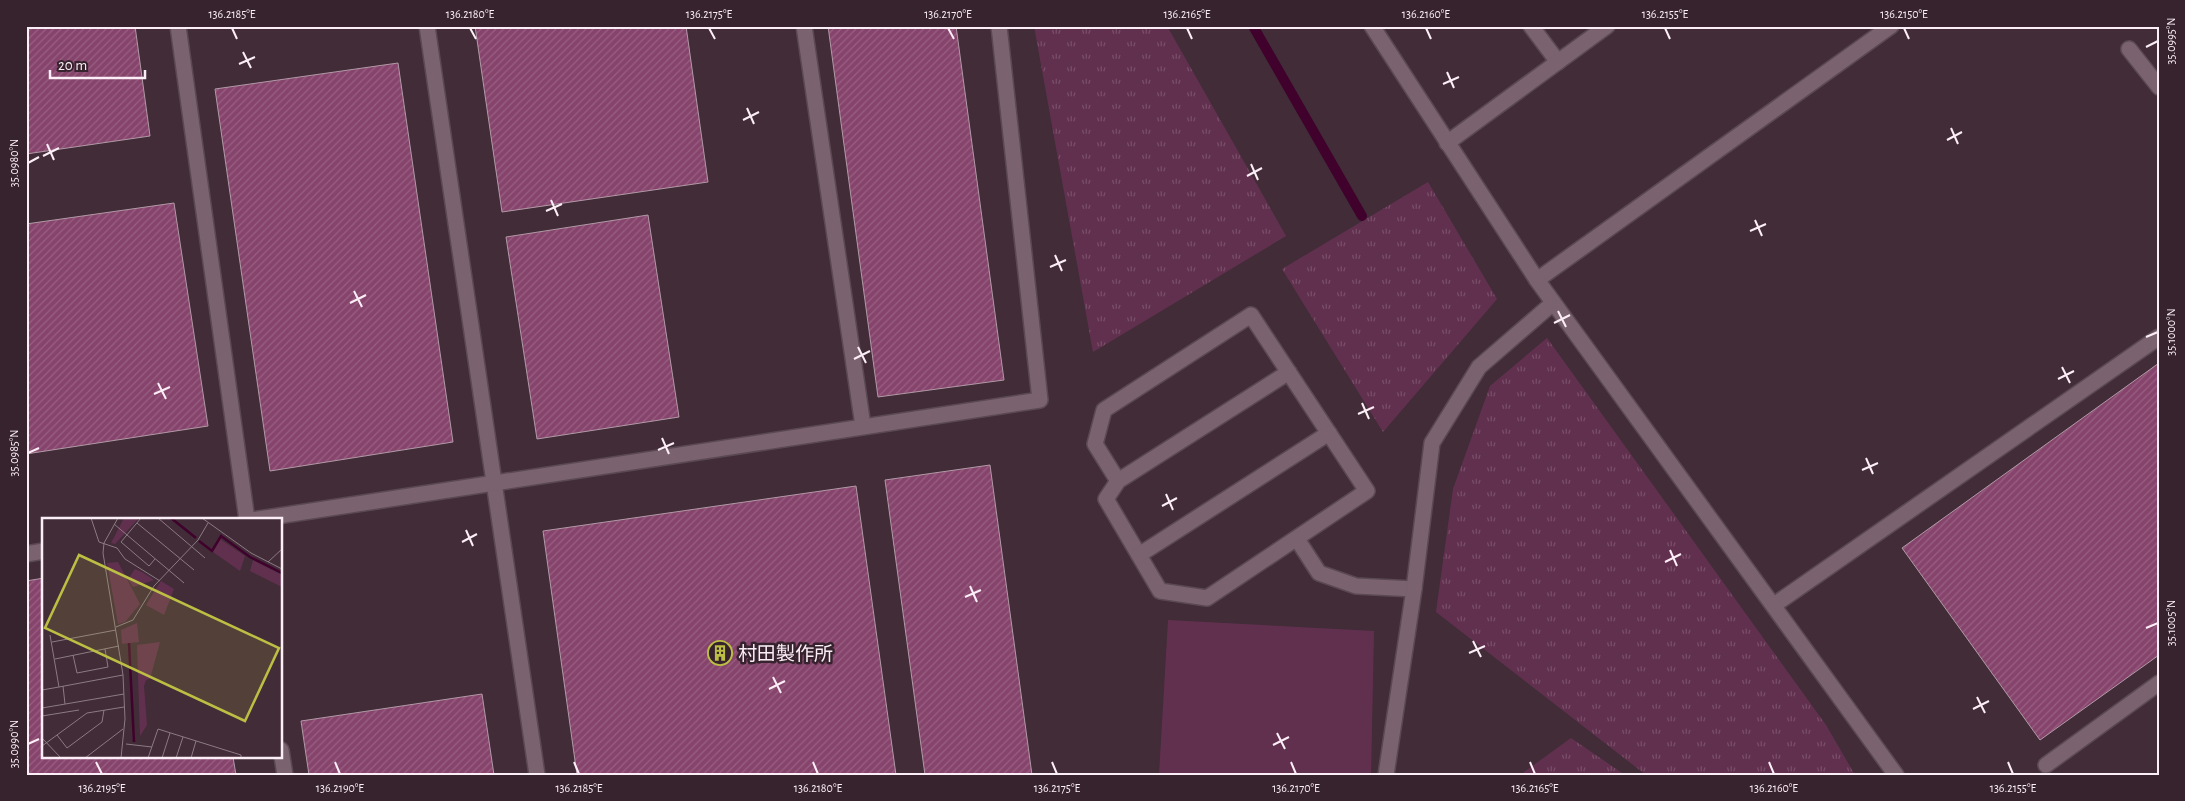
<svg xmlns="http://www.w3.org/2000/svg" width="2185" height="801" viewBox="0 0 2185 801" font-family="'Alegreya Sans','Noto Sans JP',sans-serif">
  <defs>
    <pattern id="grass-tufts" width="24" height="20" patternUnits="userSpaceOnUse" patternTransform="scale(1.25)"><rect width="24" height="20" fill="#62304f"/><path d="M3 7l-1-3M5 7V3M7 7l1-3M15 17l-1-3M17 17v-4M19 17l1-3" fill="none" stroke="#794e69"/></pattern>
    <pattern id="building-hatch" width="6" height="6" patternUnits="userSpaceOnUse" patternTransform="scale(1.25)"><rect width="6" height="6" fill="#86446c"/><path d="M-1 1l2-2M0 6l6-6M5 7l2-2" fill="none" stroke="#985f82"/></pattern>
  </defs>
  <rect width="100%" height="100%" fill="#412c38"/>
  <!-- grass -->
  <g fill="url(#grass-tufts)">
    <path d="M1034 26H1167L1286 236 1093 352Z"/>
    <path d="M1428 182 1497 299 1383 432 1282 269Z"/>
    <path d="M1547 338 1826 725 1855 775H1646L1436 612 1453 489 1490 386Z"/>
    <path d="M1571 738 1625 775H1520Z"/>
  </g>
  <!-- pitch -->
  <path fill="#62304f" d="M1168 620 1374 631 1371 775H1159Z"/>
  <g fill="none" stroke-linecap="round" stroke-linejoin="round">
    <!-- stream -->
    <path stroke="#40022d" stroke-width="10" d="M1253 26 1362 216"/>
  </g>
  <!-- building -->
  <g fill="url(#building-hatch)" stroke="#b299a6">
    <path d="M26 26H135L150 136 26 154Z"/>
    <path d="M475 26H686L708 182 502 212Z"/>
    <path d="M828 26H956L1004 380 878 397Z"/>
    <path d="M398 63 453 442 270 471 215 89Z"/>
    <path d="M174 203 208 426 26 454V224Z"/>
    <path d="M648 215 679 417 537 439 506 237Z"/>
    <path d="M2159 363V655L2040 740 1902 548Z"/>
    <path d="M990 465 1032 775H925L885 480Z"/>
    <path d="M856 486 896 775H577L543 531Z"/>
    <path d="M44 578V757H233L236 775H26V581Z"/>
    <path d="M482 694 494 775H309L301 721Z"/>
  </g>
  <g fill="none" stroke-linecap="round" stroke-linejoin="round">
    <defs>
      <g id="lane">
        <path d="M178 26 247 520"/>
        <path d="M427 26 537 775"/>
        <path d="M804 26 863 426"/>
        <path d="M2129 49 2159 87"/>
        <path d="M1118 481 1106 499 1160 591 1207 598 1367 491 1251 315 1104 410 1095 444 1118 481 1289 372"/>
        <path d="M252 520 1040 400 999 26"/>
        <path d="M26 554 44 551"/>
        <path d="M1139 555 1329 433"/>
        <path d="M1774 605 2159 337"/>
        <path d="M281 750 285 775"/>
        <path d="M2046 765 2159 683"/>
      </g>
      <g id="street">
        <path d="M1531 26 1558 62"/>
        <path d="M1447 143 1607 26"/>
        <path d="M1537 280 1891 26"/>
        <path d="M1297 539 1319 573 1356 586 1414 589"/>
        <path d="M1386 775 1414 589 1432 443 1479 367 1553 303"/>
      </g>
      <path id="secondary" d="M1372 26 1537 280 1896 775"/>
    </defs>
    <!-- lane casing -->
    <use href="#lane" stroke="#5a4853" stroke-width="18"/>
    <!-- street casing -->
    <use href="#street" stroke="#5a4853" stroke-width="18"/>
    <!-- secondary casing -->
    <use href="#secondary" stroke="#5a4853" stroke-width="18"/>
    <!-- lane -->
    <use href="#lane" stroke="#7a626f" stroke-width="15"/>
    <!-- street -->
    <use href="#street" stroke="#7a626f" stroke-width="15"/>
    <!-- secondary -->
    <use href="#secondary" stroke="#7a626f" stroke-width="15"/>
  </g>
  <!-- ticks -->
  <path fill="none" stroke="#fceef6" stroke-width="2" d="M232 28 237 39M470 28 476 39M709 28 715 39M948 28 954 39M1187 28 1192 39M1426 28 1431 39M1665 28 1670 39M1904 28 1909 39M2146 47 2158 41M243 52 251 68M239 64 255 57M1447 72 1454 88M1443 84 1459 77M747 108 754 124M743 120 759 112M1951 128 1958 144M1947 140 1962 132M47 144 54 160M43 156 59 148M28 163 39 157M1251 164 1258 180M1247 176 1262 168M551 200 558 216M546 211 562 204M1755 220 1762 236M1750 231 1766 224M1055 255 1062 271M1050 267 1066 260M354 291 362 307M350 303 366 295M1558 311 1566 327M1554 323 1570 315M2146 337 2158 332M858 347 866 363M854 359 870 351M2062 367 2070 383M2058 379 2074 371M158 383 166 399M154 394 170 387M1362 403 1369 419M1358 414 1374 407M662 438 669 454M658 450 674 443M28 453 39 448M1866 458 1873 474M1862 470 1878 463M1166 494 1173 510M1162 506 1177 498M466 530 473 546M462 542 477 534M1670 550 1677 566M1665 562 1681 554M970 586 977 602M965 597 981 590M2146 628 2158 623M1473 641 1481 657M1469 653 1485 646M773 677 781 693M769 689 785 681M1977 697 1985 713M1973 709 1989 701M1277 733 1285 749M28 744 39 739M1273 745 1289 737M96 762 102 774M335 762 340 774M574 762 579 774M813 762 818 774M1052 762 1057 774M1291 762 1296 774M1530 762 1535 774M1769 762 1774 774M2008 762 2013 774"/>
  <!-- icons -->
  <defs>
    <symbol id="building-ring" viewBox="-11 -11 22 22"><circle r="9.5" fill="#36232e" stroke="#bcbf43" stroke-width="1.5"/><path d="M-4-6H4V6H1V3H-1V6H-4ZM-2.5-4.3h1.7v1.8h-1.7ZM.8-4.3h1.7v1.8H.8ZM-2.5-1h1.7V.8h-1.7ZM.8-1h1.7V.8H.8Z" fill="#bcbf43"/></symbol>
  </defs>
  <g fill-rule="evenodd">
    <use href="#building-ring" x="706" y="639" width="28" height="28"/>
  </g>
  <g text-anchor="middle" stroke-width="5" stroke-linejoin="round" paint-order="stroke">
    <!-- poi labels -->
    <g font-size="19" fill="#fceef6" stroke="#36232e" text-anchor="start">
      <text x="738" y="660">村田製作所</text>
    </g>
  </g>
  <!-- overview -->
  <g transform="translate(42 518)">
    <rect width="240" height="240" fill="#412c38"/>
    <path d="M82 0H97L73 26 69 25ZM76 44 98 86 83 104 76 106 65 45ZM93 51 100 54 112 62 91 69 86 61ZM95 105 97 124 80 126 79 112ZM118 124 108 161 104 162 102 168 105 207 98 218 95 127Z" fill="#62304f"/>
    <path d="M178 21 203 38 198 53 171 34ZM211 42 240 57V69L208 53Z" fill="#62304f"/>
    <path d="M119 63 132 71 122 97 104 87Z" fill="#62304f"/>
    <path fill="none" stroke="#40022d" stroke-width="2.5" d="M129 0 154 20M157 23 170 33 179 18 208 39 240 55M87 125 92 224"/>
    <path fill="none" stroke="#8c7a84" stroke-width="1" d="M49 0 57 24 75 30 83 41 118 63M76 0 62 25 61 35 81 157 83 201 79 240M99 0 79 24 107 48 113 41M116 0 163 40M160 0 209 35 240 51M95 5 152 52M72 6 142 65M226 44 240 31M74 109 91 102 112 68 156 22 166 5M8 117 17 169 81 157M10 124 74 112M31 137 35 155 66 149 63 131M13 141 77 128M21 168 23 186M0 172 17 169M0 190 82 176M0 198 37 192M15 217 25 230 60 204 62 192M0 220 19 240M84 226 110 229M0 228 45 195 82 189M43 240 81 211M106 240 116 211 199 237V240M120 240 128 215M134 240 141 219M149 240 154 223"/>
    <path fill="#bcbf43" fill-opacity="0.15" stroke="#bcbf43" stroke-width="2.5" d="M37 37 237 130 203 203 3 110Z"/>
    <rect width="240" height="240" fill="none" stroke="#fceef6" stroke-width="2.5"/>
  </g>
  <!-- border -->
  <rect width="2185" height="801" fill="none" stroke="#36232e" stroke-width="55"/>
  <!-- scale -->
  <path d="M50 70v8h95v-8" fill="none" stroke="#fceef6" stroke-width="2.5"/>
  <text x="58" y="70" font-size="15" fill="#fceef6" stroke="#36232e" stroke-width="4" paint-order="stroke">20 m</text>
  <rect x="28" y="28" width="2130" height="746" fill="none" stroke="#fceef6" stroke-width="2"/>
  <g font-size="12" text-anchor="middle" fill="#fceef6">
    <text x="232" y="18">136.2185°E</text>
    <text x="470" y="18">136.2180°E</text>
    <text x="709" y="18">136.2175°E</text>
    <text x="948" y="18">136.2170°E</text>
    <text x="1187" y="18">136.2165°E</text>
    <text x="1426" y="18">136.2160°E</text>
    <text x="1665" y="18">136.2155°E</text>
    <text x="1904" y="18">136.2150°E</text>
    <text transform="translate(2171 41) rotate(-90)" y="4">35.0995°N</text>
    <text transform="translate(14 163) rotate(-90)" y="4">35.0980°N</text>
    <text transform="translate(2171 332) rotate(-90)" y="4">35.1000°N</text>
    <text transform="translate(14 453) rotate(-90)" y="4">35.0985°N</text>
    <text transform="translate(2171 623) rotate(-90)" y="4">35.1005°N</text>
    <text transform="translate(14 744) rotate(-90)" y="4">35.0990°N</text>
    <text x="102" y="792">136.2195°E</text>
    <text x="340" y="792">136.2190°E</text>
    <text x="579" y="792">136.2185°E</text>
    <text x="818" y="792">136.2180°E</text>
    <text x="1057" y="792">136.2175°E</text>
    <text x="1296" y="792">136.2170°E</text>
    <text x="1535" y="792">136.2165°E</text>
    <text x="1774" y="792">136.2160°E</text>
    <text x="2013" y="792">136.2155°E</text>
  </g>
</svg>
